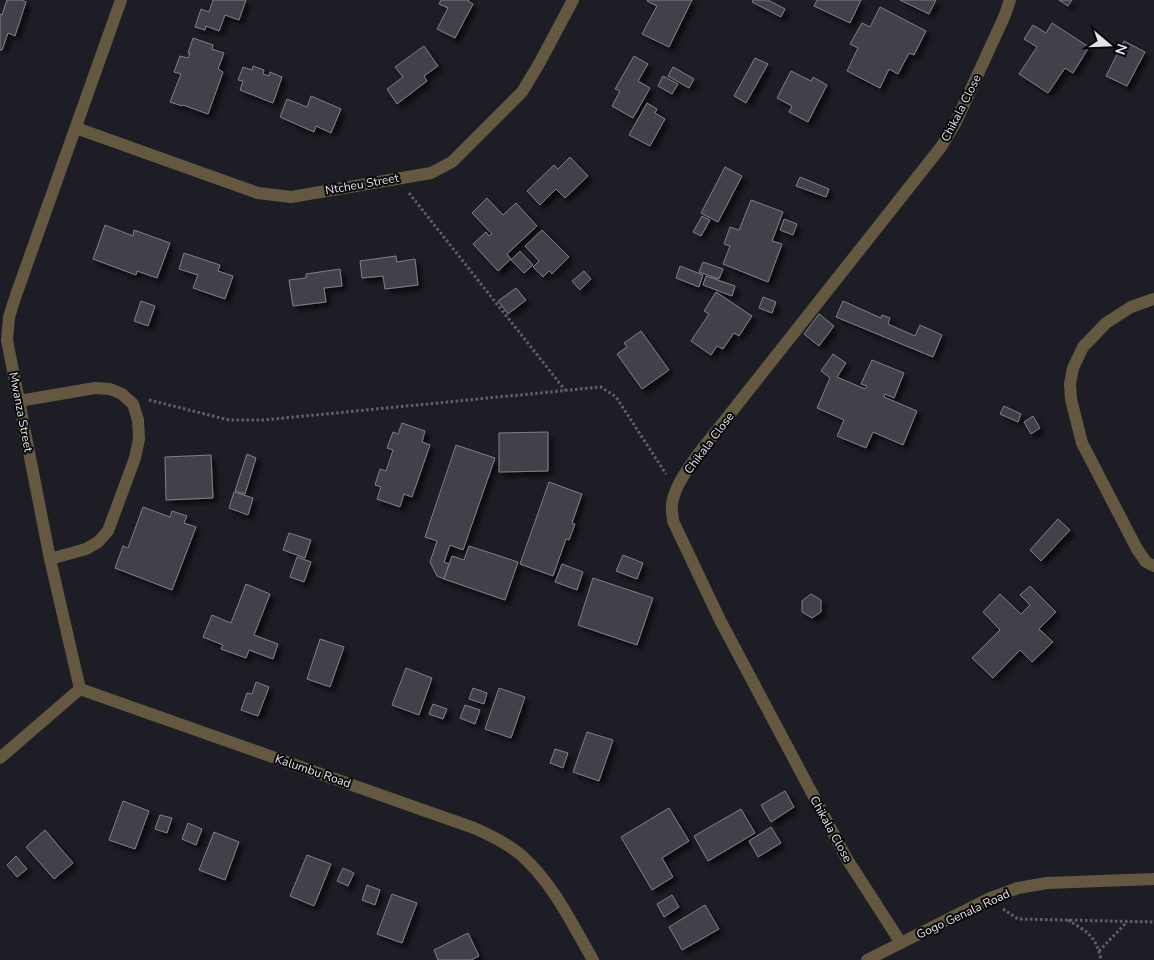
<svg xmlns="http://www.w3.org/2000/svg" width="1154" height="960" viewBox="0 0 1154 960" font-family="'Nunito Sans',sans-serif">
  <defs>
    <filter id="shadow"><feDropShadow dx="4.5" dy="4.5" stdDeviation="2.5" flood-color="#0009"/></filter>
  </defs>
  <rect width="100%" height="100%" fill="#1d1e25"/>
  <!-- building -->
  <g fill="#434049" stroke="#817e87" filter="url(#shadow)">
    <path d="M7 0H21L26 2 15 36 8 33 2 50H0V14L2 15Z"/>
    <path d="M213 0H246L239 20 225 15 219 31 206 26 205 30 195 27 201 9 209 12Z"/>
    <path d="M441 0H469L468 1 473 4 455 38 437 29 448 8 439 4Z"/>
    <path d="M648 0H692L669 47 642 34 657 6 647 1Z"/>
    <path d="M753 0H768L785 9 781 17 752 2Z"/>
    <path d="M817 0H861L850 23 814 6Z"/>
    <path d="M900 0H936L929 14Z"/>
    <path d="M1059 0H1072L1068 6Z"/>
    <path d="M880 7 926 31 914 55 909 53 898 74 889 69 880 88 847 71 858 48 850 44 862 23 870 27Z"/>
    <path d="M1052 23 1089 47 1073 73 1065 68 1048 93 1019 74 1037 47 1024 39 1033 25 1046 33Z"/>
    <path d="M193 38 213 45 212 49 224 53 218 69 223 72 208 114 183 105 182 106 170 102 181 74 174 72 180 56 188 58 190 53H188Z"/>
    <path d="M1124 41 1145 52 1127 86 1106 76Z"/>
    <path d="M424 46 438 66 424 76 427 81 397 104 387 89 403 77 395 67Z"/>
    <path d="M634 56 648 64 638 81 650 88 633 118 612 106 620 91 615 89Z"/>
    <path d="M755 58 768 64 746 103 734 96Z"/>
    <path d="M253 66 264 70 263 74 269 76 270 72 282 77 273 103 240 90 243 81 238 80 243 67 252 70Z"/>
    <path d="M673 67 694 79 689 88 668 76Z"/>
    <path d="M791 71 811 81 813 77 827 85 808 122 789 112 792 106 777 98Z"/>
    <path d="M663 76 678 84 672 94 658 86Z"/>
    <path d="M311 96 341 109 331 133 316 126 314 132 280 117 287 99 307 107Z"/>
    <path d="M647 103 657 109 655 113 665 119 650 146 629 135Z"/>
    <path d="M570 157 588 176 565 198 556 189 540 205 527 191 554 165 558 169Z"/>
    <path d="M725 167 742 176 718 222 701 213Z"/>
    <path d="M800 177 829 189 826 197 796 186Z"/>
    <path d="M487 198 503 215 516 203 537 226 507 254 511 259 498 271 473 244 486 232 489 236 492 234 472 213Z"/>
    <path d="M751 200 783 212 772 241 782 244 768 282 723 264 730 246 724 244 730 227 739 230Z"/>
    <path d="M702 216 710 220 701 236 693 232Z"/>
    <path d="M784 219 797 224 793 235 780 230Z"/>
    <path d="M105 225 133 236 134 230 170 243 157 278 137 271 136 275 93 259Z"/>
    <path d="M542 230 569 257 552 274 549 271 543 277 533 267 539 261 525 246Z"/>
    <path d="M520 251 533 265 524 273 511 260Z"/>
    <path d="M184 253 220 265 218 271 233 276 225 299 193 288 198 275 179 269Z"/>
    <path d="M396 256 397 262 415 259 418 285 385 289 383 276 362 278 360 261Z"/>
    <path d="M703 262 723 269 719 279 699 272Z"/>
    <path d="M680 266 703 275 699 287 676 278Z"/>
    <path d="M340 269 342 286 324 288 326 302 293 306 289 280 306 278V274Z"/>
    <path d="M584 271 591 279 580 290 572 281Z"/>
    <path d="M706 276 735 286 732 296 703 285Z"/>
    <path d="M516 288 526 300 508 314 498 301Z"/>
    <path d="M716 292 752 316 739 336 734 333 723 349 717 346 711 355 691 341 709 314 704 311Z"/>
    <path d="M763 297 776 302 772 313 759 308Z"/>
    <path d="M141 301 155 306 148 326 134 321Z"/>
    <path d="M843 301 881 318 882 315 890 318 888 324 915 336 920 325 942 335 933 357 836 317Z"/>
    <path d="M819 314 834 326 819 346 804 334Z"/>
    <path d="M641 331 669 370 642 389 617 354 627 347 624 343Z"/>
    <path d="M833 354 846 363 837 377 865 389 867 386 861 384 872 360 904 373 894 398 885 394 884 397 917 411 903 445 873 432 866 448 837 436 844 420 817 408 830 378 821 371Z"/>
    <path d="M1004 406 1021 414 1018 422 1000 414Z"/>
    <path d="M1033 416 1040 428 1031 434 1024 422Z"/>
    <path d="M402 423 425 431 422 442 430 445 412 497 404 494 400 507 377 499 381 487 375 485 380 469 386 471 393 450 387 448 393 432 398 434Z"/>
    <path d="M548 432V471L499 472V433Z"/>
    <path d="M456 445 495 458 463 550 450 545 444 562 449 564 444 579 437 576 430 562 437 541 425 537Z"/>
    <path d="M247 454 256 458 245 494 235 491Z"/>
    <path d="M211 455 213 498 166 500 165 457Z"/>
    <path d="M549 482 582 494 572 523 575 524 569 540 566 539 553 576 520 564Z"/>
    <path d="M234 492 253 498 248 515 229 508Z"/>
    <path d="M143 507 170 517 172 511 187 516 184 523 196 527 172 590 115 568 123 546 128 548Z"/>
    <path d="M1058 519 1070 530 1041 561 1030 550Z"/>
    <path d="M289 533 311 540 305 558 283 550Z"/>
    <path d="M469 546 518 562 505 600 444 579 452 556 464 560Z"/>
    <path d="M623 555 643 563 637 579 616 571Z"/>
    <path d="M297 557 311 562 304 582 290 577Z"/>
    <path d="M562 564 583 572 577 590 555 582Z"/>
    <path d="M593 578 653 598 637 645 578 625Z"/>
    <path d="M246 584 270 594 254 635 278 644 273 659 249 650 246 658 221 649 223 645 203 637 212 615 231 623Z"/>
    <path d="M1030 586 1056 612 1039 629 1053 642 1032 662 1020 650 993 678 972 658 1000 630 983 612 1000 594 1021 614 1030 605 1020 595Z"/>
    <path d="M811 594 821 600V612L812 618 802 612V601Z"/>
    <path d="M320 639 344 647 330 687 307 679Z"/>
    <path d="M406 668 432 678 419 715 392 705Z"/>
    <path d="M256 682 269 687 258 716 241 710 247 693 252 694Z"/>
    <path d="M473 688 487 693 484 704 469 699Z"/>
    <path d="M499 688 525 697 511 738 485 729Z"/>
    <path d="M433 704 447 709 443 719 429 714Z"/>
    <path d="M465 705 480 710 475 724 460 718Z"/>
    <path d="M587 732 613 740 599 781 573 772Z"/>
    <path d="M555 749 568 753 563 768 550 763Z"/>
    <path d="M785 791 794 807 771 822 761 805Z"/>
    <path d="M123 801 149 811 135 849 109 840Z"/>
    <path d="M669 808 689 841 662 858 673 877 652 890 621 837Z"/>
    <path d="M741 809 755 833 708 861 694 836Z"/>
    <path d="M160 815 172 818 167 833 155 829Z"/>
    <path d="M188 823 202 829 196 845 182 839Z"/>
    <path d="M771 827 781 843 758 857 749 841Z"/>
    <path d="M45 830 73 863 54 879 26 847Z"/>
    <path d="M214 832 239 842 225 880 199 870Z"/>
    <path d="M307 855 331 864 314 906 290 896Z"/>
    <path d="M16 856 27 869 17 877 7 865Z"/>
    <path d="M343 868 354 873 348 886 337 881Z"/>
    <path d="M367 885 380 890 375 905 362 900Z"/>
    <path d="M392 894 417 903 402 943 377 934Z"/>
    <path d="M672 895 679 907 664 917 657 904Z"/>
    <path d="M705 905 719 929 682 950 669 927Z"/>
    <path d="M468 933 479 956 471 960H438L434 950Z"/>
  </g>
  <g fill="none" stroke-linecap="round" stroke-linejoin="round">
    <!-- path -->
    <g stroke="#606168" stroke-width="3" stroke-dasharray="2.5 2.5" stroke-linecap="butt">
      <path d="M409 193 565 390"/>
      <path d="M149 400 229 420H264L601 387 616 397 666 474"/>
      <path d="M1003 909 1018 919 1154 922"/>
      <path d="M1068 920C1087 932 1096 935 1101 960"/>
      <path d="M1099 951 1127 922"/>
    </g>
    <!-- minor -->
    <g stroke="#645841" stroke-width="12">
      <path d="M76 128 258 193 291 197 431 173 452 162 522 92 540 62 573 0"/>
      <path d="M1154 299 1131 307 1106 323 1083 347 1073 368 1070 384 1071 399 1082 443 1137 549 1146 562 1154 566"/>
      <path d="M19 401 95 388 110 389 122 394 133 404 138 420 139 439 135 458 108 531 98 542 86 549 50 559"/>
      <path d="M80 689 50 559 7 340 9 317 16 295 121 0"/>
      <path d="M0 758 80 689 474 828C490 835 507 843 521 855 553 883 572 924 593 960"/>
      <path d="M901 943 847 859 720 620 673 521C673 516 671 510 672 504 675 485 688 469 699 453L941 147 955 124 1005 15 1010 0"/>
      <path d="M867 960 988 899 1018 888 1047 883 1154 879"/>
    </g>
  </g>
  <g text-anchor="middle" stroke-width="4" stroke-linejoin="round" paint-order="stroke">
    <!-- street labels -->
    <g font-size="12" fill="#e2e3e8" stroke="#08080b">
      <text transform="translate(961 108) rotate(-63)" y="4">Chikala Close</text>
      <text transform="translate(362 184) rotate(-10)" y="4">Ntcheu Street</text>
      <text transform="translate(21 412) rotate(79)" y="4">Mwanza Street</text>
      <text transform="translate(709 443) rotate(-53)" y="4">Chikala Close</text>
      <text transform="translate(313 771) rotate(19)" y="4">Kalumbu Road</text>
      <text transform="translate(831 829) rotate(61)" y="4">Chikala Close</text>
      <text transform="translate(963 914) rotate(-25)" y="4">Gogo Genala Road</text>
    </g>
  </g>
  <!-- north arrow -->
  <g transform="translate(1109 45) rotate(109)" stroke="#08080b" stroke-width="4" paint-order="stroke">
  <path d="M0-4L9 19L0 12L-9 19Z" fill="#e2e3e8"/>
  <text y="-8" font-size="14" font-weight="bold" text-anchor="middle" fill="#e2e3e8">N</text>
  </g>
</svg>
